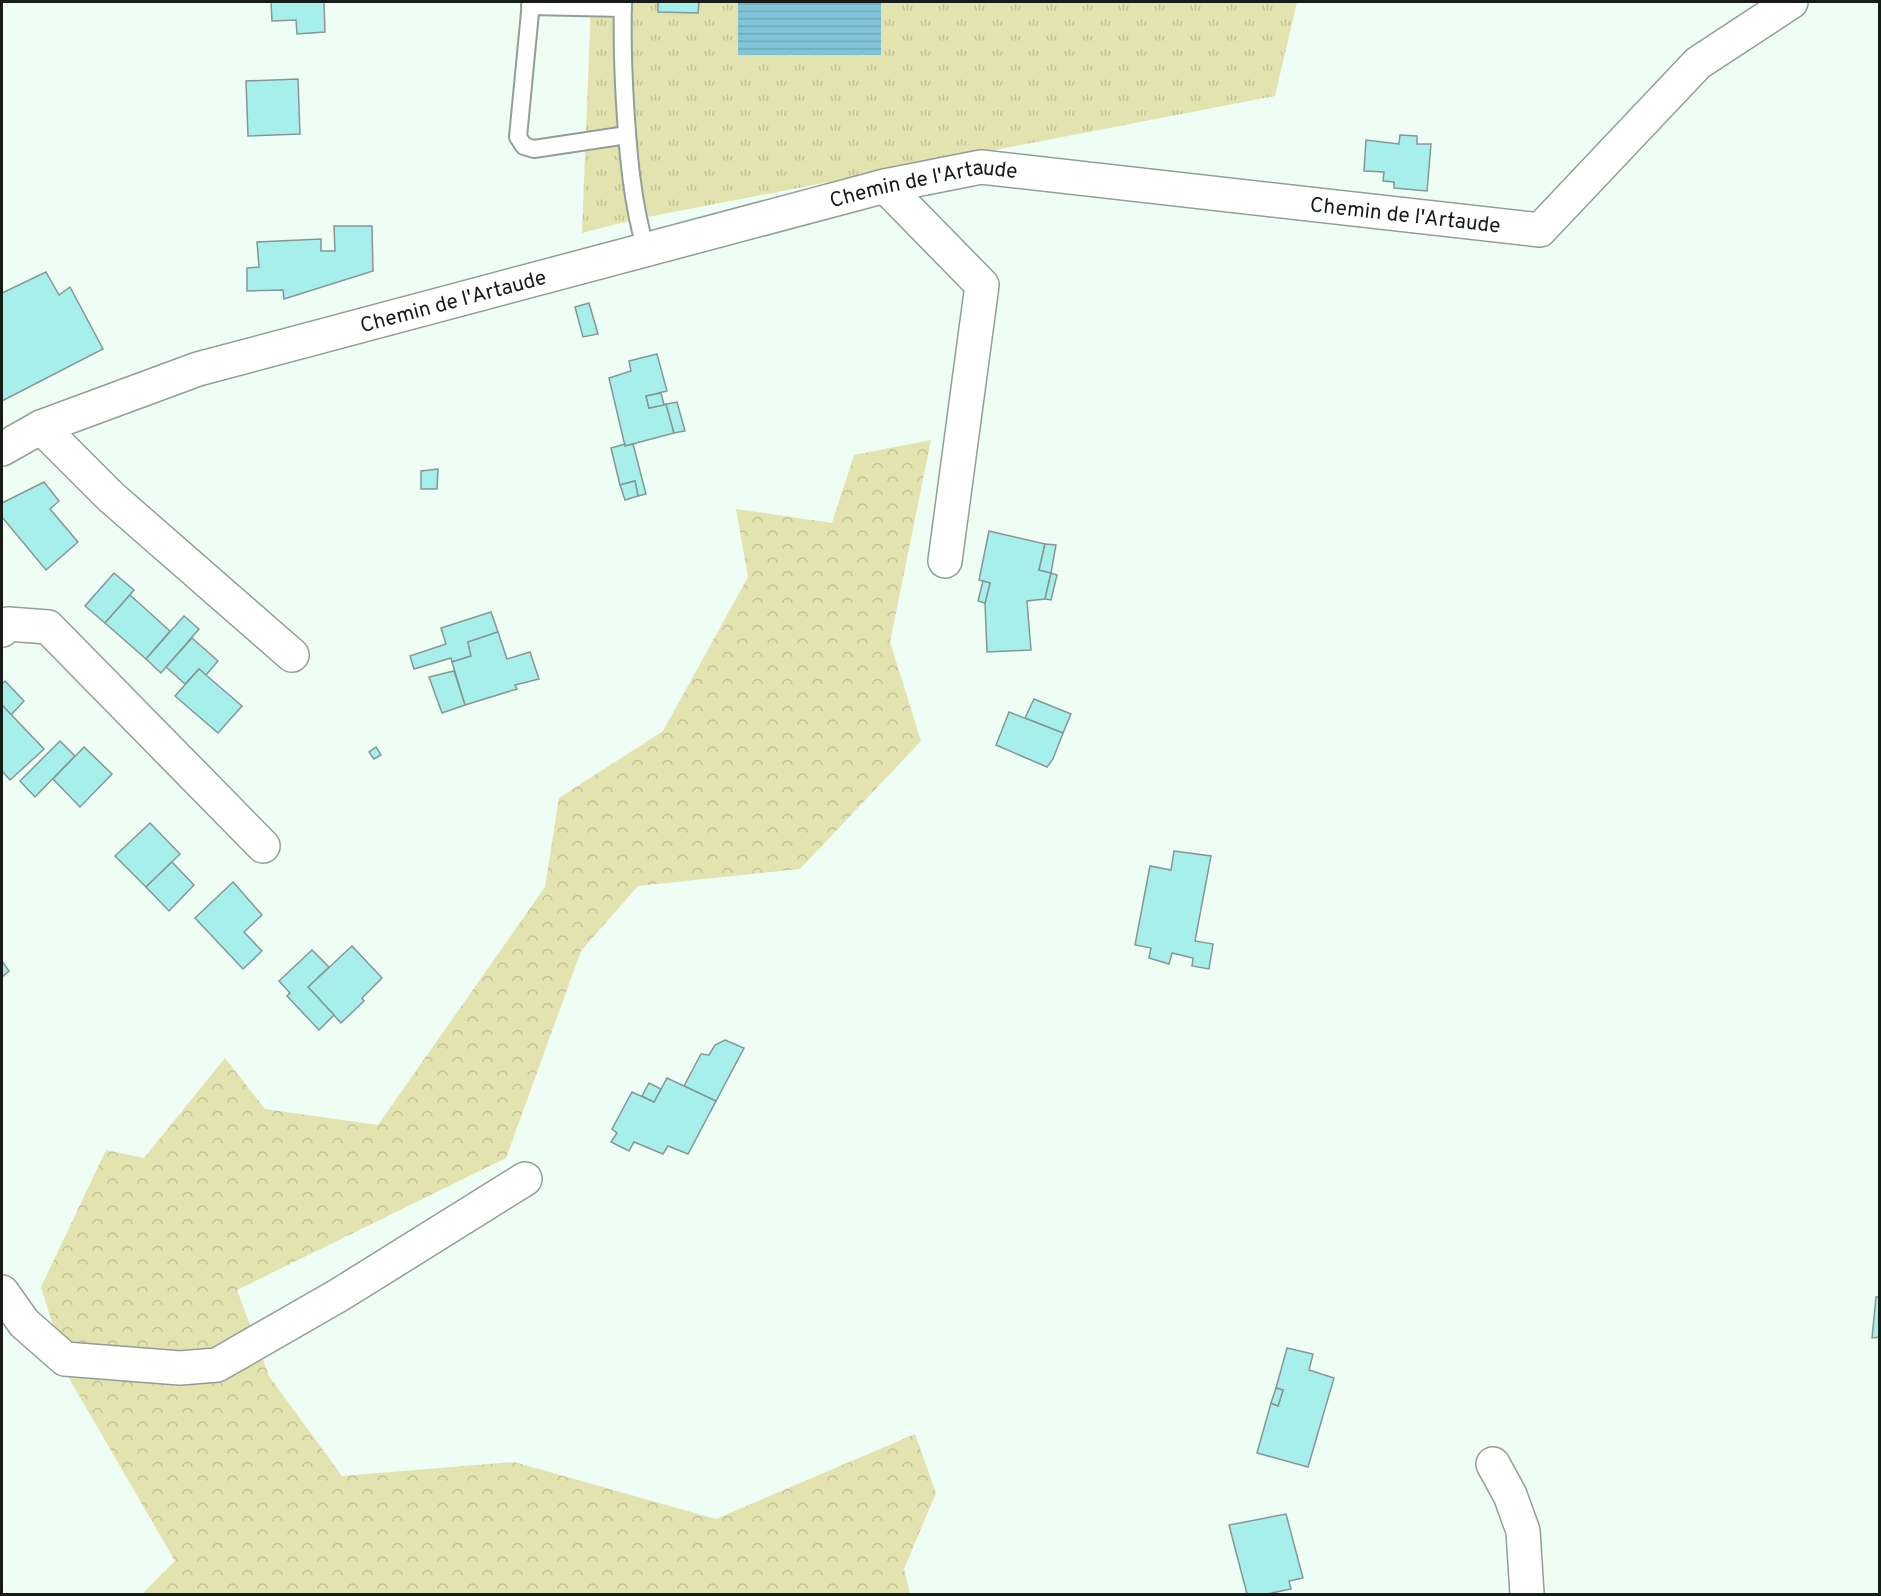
<svg xmlns="http://www.w3.org/2000/svg" width="1881" height="1596" viewBox="0 0 1881 1596" font-family="Overpass,sans-serif">
  <defs>
    <pattern id="forest-crowns" width="20" height="18" patternUnits="userSpaceOnUse" patternTransform="scale(1.5)"><rect width="20" height="18" fill="#e3e3af"/><path d="M2 6a3 3 0 1 1 6 0M12 15a3 3 0 1 1 6 0" fill="none" stroke="#c2c296"/></pattern>
    <pattern id="park-tufts" width="24" height="20" patternUnits="userSpaceOnUse" patternTransform="scale(1.5)"><rect width="24" height="20" fill="#e3e3af"/><path d="M3 7l-1-3M5 7V3M7 7l1-3M15 17l-1-3M17 17v-4M19 17l1-3" fill="none" stroke="#c2c296"/></pattern>
    <pattern id="water-rules" width="6" height="5" patternUnits="userSpaceOnUse" patternTransform="scale(1.5)"><rect width="6" height="5" fill="#82c4d7"/><path d="M0 2.5h6" fill="none" stroke="#70a8b8"/></pattern>
  </defs>
  <rect width="100%" height="100%" fill="#eefef5"/>
  <!-- forest -->
  <path fill="url(#forest-crowns)" d="M931 440 890 642 921 741 800 869 638 886 581 951 506 1158 237 1290 269 1376 342 1476 514 1462 716 1519 915 1434 936 1493 904 1569 910 1594H142L175 1561 70 1380 41 1287 106 1150 144 1158 225 1058 265 1109 378 1125 545 887 559 798 663 731 748 577 736 509 832 523 854 455Z"/>
  <!-- park -->
  <path fill="url(#park-tufts)" d="M591 2H1297L1275 96 637 219 582 233Z"/>
  <!-- water -->
  <rect fill="url(#water-rules)" x="738" y="2" width="143" height="53"/>
  <!-- building -->
  <g fill="#a6efea" stroke="#869796" stroke-width="1.5">
    <path d="M271 2H324L325 32 297 34 296 20 272 21Z"/>
    <path d="M658 2H699L698 13 658 12Z"/>
    <path d="M298 79 300 134 248 136 246 81Z"/>
    <path d="M1400 135 1417 136V144H1431L1427 191 1394 188V182L1383 181 1384 172 1364 171 1366 140 1399 144Z"/>
    <path d="M334 226H372L373 271 284 299 283 290 247 291V268L259 267 257 242 321 239V251H335Z"/>
    <path d="M46 272 59 295 70 287 103 349 2 401V293Z"/>
    <path d="M589 303 598 334 583 337 575 307Z"/>
    <path d="M657 354 667 391 646 396 649 408 666 404 674 433 625 446 609 378 631 371 629 361Z"/>
    <path d="M661 393 664 405 649 408 646 396Z"/>
    <path d="M677 402 685 431 674 433 666 404Z"/>
    <path d="M625 444V446L633 444 646 494 638 496 635 481 620 485 611 448Z"/>
    <path d="M438 469 437 489H421V471Z"/>
    <path d="M635 481 638 496 625 500 620 485Z"/>
    <path d="M44 482 59 501 50 509 78 542 46 570 2 517V503Z"/>
    <path d="M989 531 1045 544 1039 570 1051 573 1045 599 1027 601 1031 650 987 652 985 603 990 583 979 580Z"/>
    <path d="M1045 544 1056 545 1051 573 1039 570Z"/>
    <path d="M114 573 134 590 105 623 85 606Z"/>
    <path d="M1051 573 1057 575 1051 600 1045 599Z"/>
    <path d="M983 581 990 583 985 603 978 601Z"/>
    <path d="M130 595 170 631 146 659 105 623Z"/>
    <path d="M491 612 498 632 468 642 471 656 452 662 451 658 414 669 410 656 446 644 441 628Z"/>
    <path d="M184 616 199 629 161 673 146 659Z"/>
    <path d="M498 632 507 659 530 652 539 679 515 685 517 689 465 705 452 662 471 656 468 642Z"/>
    <path d="M192 638 218 661 206 675 199 669 185 684 166 667Z"/>
    <path d="M199 669 242 706 218 733 175 696Z"/>
    <path d="M454 671 465 705 442 713 429 677Z"/>
    <path d="M5 681 24 701 11 715 2 705V684Z"/>
    <path d="M1034 699 1071 714 1063 733 1025 718Z"/>
    <path d="M2 705 44 749 10 780 2 771Z"/>
    <path d="M1009 712 1063 733 1053 759 1047 767 996 745Z"/>
    <path d="M60 741 75 756 35 797 20 781Z"/>
    <path d="M84 747 112 774 80 807 53 779Z"/>
    <path d="M376 747 381 755 374 759 369 752Z"/>
    <path d="M150 823 180 854 146 887 115 856Z"/>
    <path d="M1174 851 1211 856 1195 941 1213 944 1209 969 1192 966 1193 958 1172 953 1169 964 1149 958 1151 948 1135 945 1150 866 1171 870Z"/>
    <path d="M172 862 194 885 169 911 146 887Z"/>
    <path d="M233 882 262 915 244 932 262 951 243 969 195 918Z"/>
    <path d="M352 946 382 978 362 998 364 1001 341 1023 308 987Z"/>
    <path d="M312 950 329 967 308 987 334 1015 319 1030 287 996 290 993 279 981Z"/>
    <path d="M2 961 9 971 2 977Z"/>
    <path d="M725 1040 744 1048 716 1101 684 1086 701 1054 709 1055 715 1045Z"/>
    <path d="M667 1078 716 1101 688 1154 668 1146 663 1154 634 1142 629 1151 611 1142 617 1133 612 1129 632 1092 654 1102Z"/>
    <path d="M649 1083 661 1089 654 1102 642 1096Z"/>
    <path d="M1876 1297H1880V1337L1872 1338Z"/>
    <path d="M1287 1348 1313 1354 1309 1370 1334 1378 1308 1467 1257 1453 1271 1403 1278 1406 1283 1390 1276 1388Z"/>
    <path d="M1276 1388 1283 1390 1278 1406 1271 1403Z"/>
    <path d="M1286 1514 1303 1578 1289 1581 1291 1589 1267 1594H1247L1229 1525Z"/>
  </g>
  <g fill="none" stroke-linecap="round" stroke-linejoin="round">
    <defs>
      <g id="lane">
        <path d="M531 2 518 137 524 146 534 149 627 135"/>
        <path d="M623 2C622 36 623 69 625 103 628 153 632 203 646 250"/>
        <path d="M530 6 623 8"/>
      </g>
      <g id="street">
        <path d="M885 186 982 285 945 561"/>
        <path d="M41 427 111 497 292 655"/>
        <path id="s1" d="M2 449 41 427 198 369 885 186 981 167 1540 230 1698 63 1791 2"/>
        <path d="M2 630 8 624 48 627 263 846"/>
        <path d="M2 1292 24 1323 65 1359 180 1368 217 1365 339 1295 525 1179"/>
        <path d="M1493 1464 1510 1495 1523 1531 1527 1594"/>
      </g>
    </defs>
    <!-- lane casing -->
    <use href="#lane" stroke="#919f98" stroke-width="20"/>
    <!-- street casing -->
    <use href="#street" stroke="#919f98" stroke-width="36"/>
    <!-- lane -->
    <use href="#lane" stroke="#fff" stroke-width="16"/>
    <!-- street -->
    <use href="#street" stroke="#fff" stroke-width="33"/>
  </g>
  <g text-anchor="middle" stroke-width="6" stroke-linejoin="round" paint-order="stroke">
    <!-- street labels -->
    <g font-size="21" fill="#171c19" stroke="#eefef5">
      <text dy="7" stroke="none"><textPath href="#s1" startOffset="962">Chemin de l'Artaude</textPath></text>
      <text dy="7" stroke="none"><textPath href="#s1" startOffset="1448">Chemin de l'Artaude</textPath></text>
      <text dy="7" stroke="none"><textPath href="#s1" startOffset="476">Chemin de l'Artaude</textPath></text>
    </g>
  </g>
  <!-- border -->
  <rect width="1881" height="1596" fill="none" stroke="#171c19" stroke-width="6"/>
</svg>
